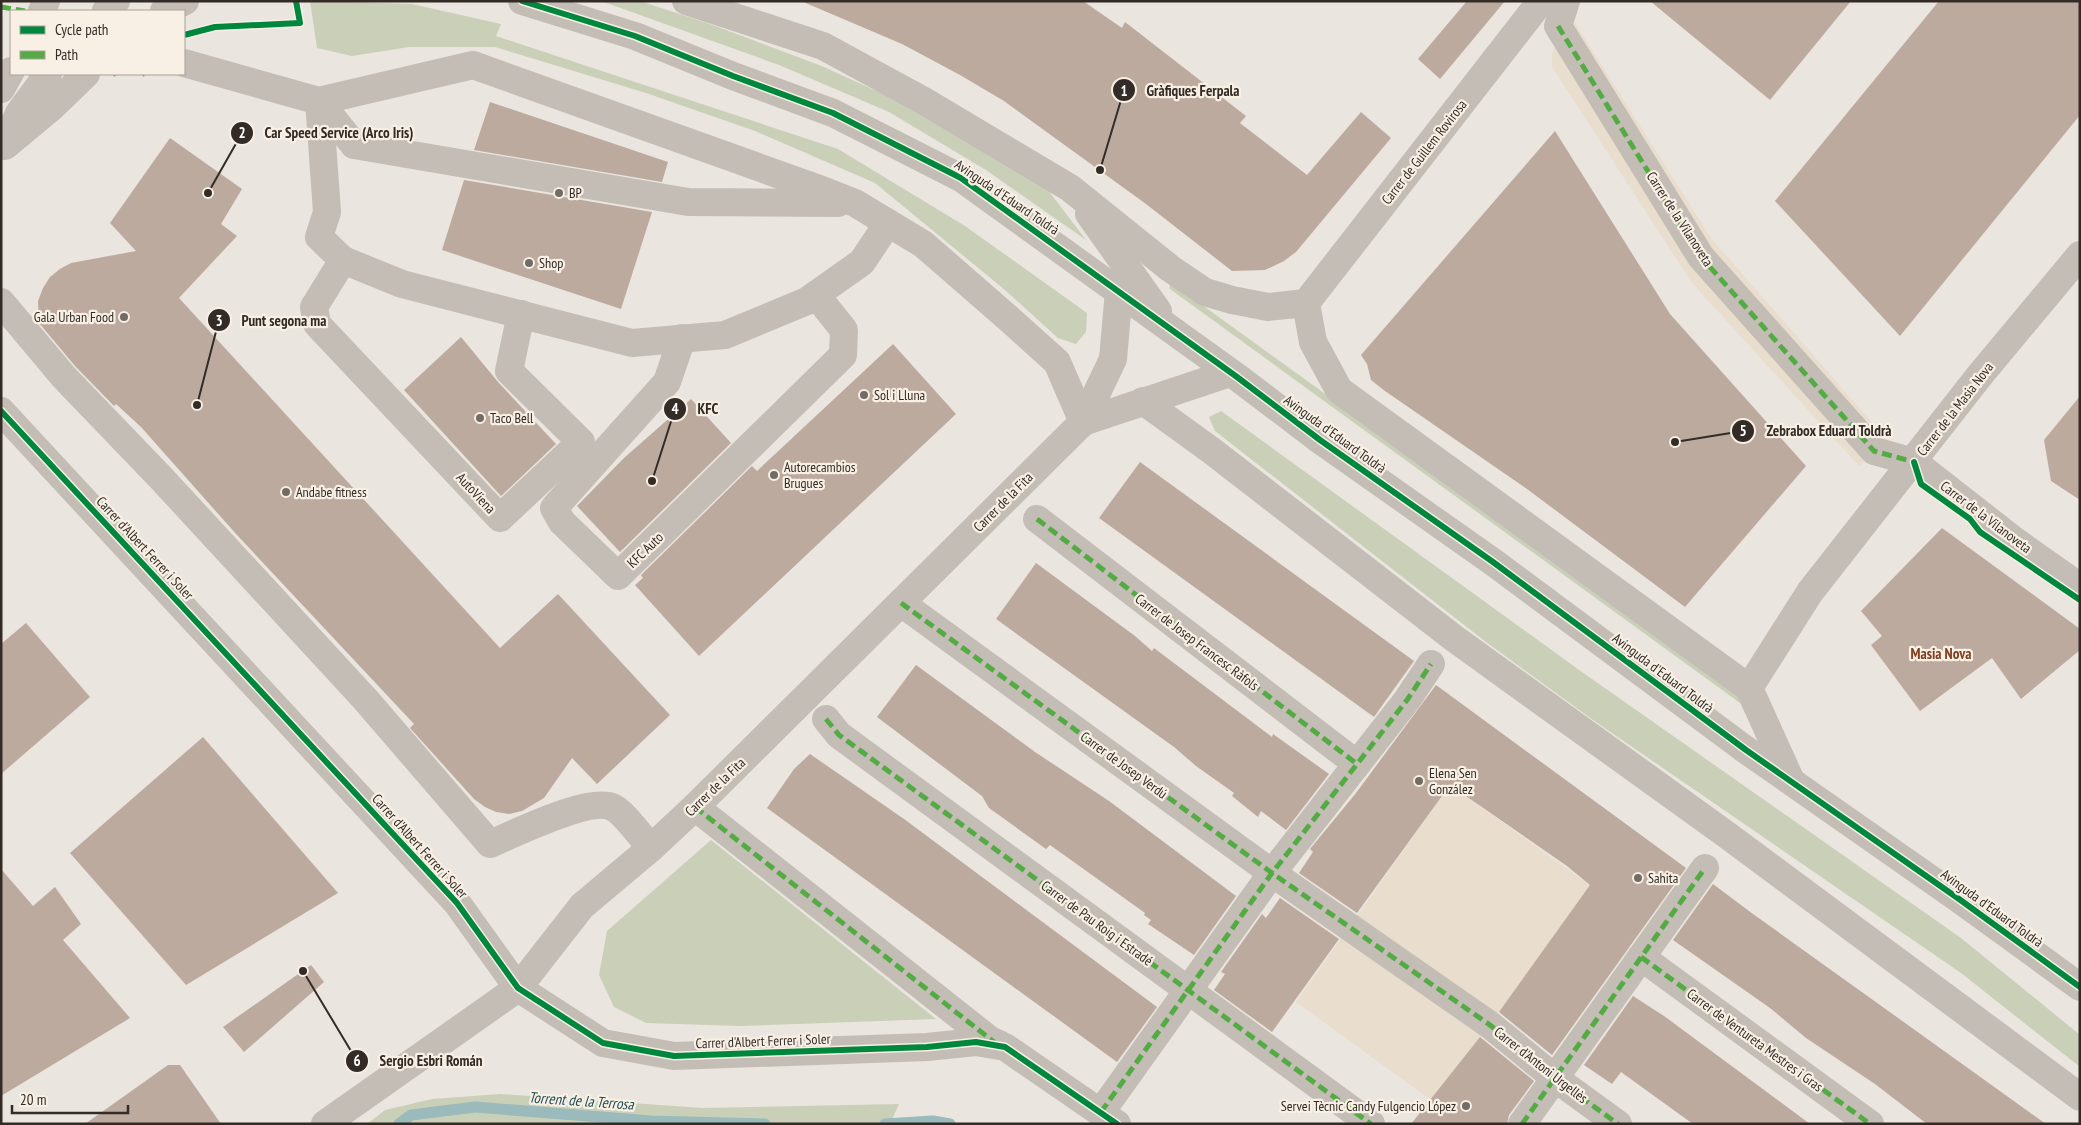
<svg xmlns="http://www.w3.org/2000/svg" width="2081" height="1125" viewBox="0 0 2081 1125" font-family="'PT Sans Narrow',sans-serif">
  <rect width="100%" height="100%" fill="#eae5de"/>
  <!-- green -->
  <g fill="#cad0b8">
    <path d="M310 1 412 4 501 24 496 36 838 149 965 226 1087 313 1086 332 1076 344 1058 338 1005 290 875 183 755 131 646 93 495 47H409L352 56 317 48Z"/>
    <path d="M601 1H640L710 24 824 67 920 111 1045 186 1086 240 986 170 889 112 779 65Z"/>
    <path d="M1169 281 1741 695 1740 703 1170 289Z"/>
    <path d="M1221 411 1582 672 1961 938 2080 1035V1067L1961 973 1593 720 1486 642 1215 431 1209 417Z"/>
    <path d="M711 840 936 1019 740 1026 646 1023 614 1007 599 975 607 931Z"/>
    <path d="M500 1094 703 1108 899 1104 890 1124H367L385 1110 432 1099Z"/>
  </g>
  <!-- plaza -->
  <g fill="#e9decd">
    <path d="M1575 23 1711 238 1889 442 1874 451 1864 462 1859 466 1692 283 1552 67V53Z"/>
    <path d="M1450 785 1590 885 1490 1025 1431 1100 1296 1002Z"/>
  </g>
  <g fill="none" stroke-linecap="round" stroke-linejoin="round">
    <!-- stream -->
    <g stroke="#9ababb" stroke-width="11">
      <path d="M399 1124 411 1115 475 1107 651 1121 765 1124"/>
      <path d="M885 1124 933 1121 950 1124"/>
    </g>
  </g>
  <!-- building -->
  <g fill="#bdaa9f">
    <path d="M801 1H1083L1122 28 1125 22 1246 116 1240 123 1307 175 1361 112 1391 138 1296 252 1284 261 1265 270 1232 271 1146 204 1004 101 960 75 902 44Z"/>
    <path d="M1467 1H1505L1440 79 1418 59Z"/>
    <path d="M1650 1H1851L1770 100Z"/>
    <path d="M1939 1H2080V115L1900 336 1775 201Z"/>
    <path d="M490 102 668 162 662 182 474 150Z"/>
    <path d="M1555 131 1670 314 1806 466 1685 607 1527 489 1385 391 1371 380 1367 364 1361 355Z"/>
    <path d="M170 138 242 189 221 224 237 236 179 298 500 648 558 594 670 715 597 784 572 758 544 798 522 811 509 814 496 812 485 807 474 799 410 728 414 724 237 535 141 427 116 404 114 406 75 366 39 323 38 301 43 288 50 277 60 269 71 263 136 251 110 223Z"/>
    <path d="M464 180 652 212 621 309 442 250Z"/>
    <path d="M461 337 498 382 556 444 501 496 404 390Z"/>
    <path d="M893 344 956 414 699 656 635 585 643 578 641 575 752 466 757 471Z"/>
    <path d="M2080 396V500L2051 481 2044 440Z"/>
    <path d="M691 399 731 443 620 552 577 506 624 458Z"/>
    <path d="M1140 462 1414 661 1374 717 1099 518Z"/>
    <path d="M1942 528 2080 629V650L2021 699 1992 658 1920 711 1871 645 1882 636 1861 611Z"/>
    <path d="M1036 563 1135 636 1152 651 1154 648 1272 737 1273 734 1329 774 1286 830 1261 811 1258 817 1232 796 1234 793 1196 766 1174 747 996 619Z"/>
    <path d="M26 623 90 697 1 774V644Z"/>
    <path d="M916 665 1035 752 1109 801 1236 896 1194 955 1148 924 1151 920 1144 915 1145 913 1085 870 1050 845 1046 849 989 808 982 796 877 717Z"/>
    <path d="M1436 685 1686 868 1552 1055 1499 1012 1590 885 1567 866 1450 785 1357 913 1299 873 1313 852 1310 849 1356 793Z"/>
    <path d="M203 737 338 893 186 985 70 853Z"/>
    <path d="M810 754 904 819 1157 1007 1117 1062 767 808 794 769Z"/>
    <path d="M1 869 33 906 55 887 81 924 63 940 130 1018 1 1096Z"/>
    <path d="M1713 884 1753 914 2046 1124H1927L1875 1084 1806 1038 1770 1008 1673 940Z"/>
    <path d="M1280 898 1339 939 1272 1032 1214 990 1225 974 1221 972 1262 914 1266 918Z"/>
    <path d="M311 965 324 982 244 1052 223 1027Z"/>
    <path d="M1633 996 1664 1016 1810 1124H1693L1621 1072 1612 1084 1584 1065Z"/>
    <path d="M1480 1037 1534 1081 1509 1115 1507 1124H1411Z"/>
    <path d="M168 1065H180L221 1124H85Z"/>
  </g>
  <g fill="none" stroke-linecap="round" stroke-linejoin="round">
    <!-- minor -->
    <g stroke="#c3bdb6" stroke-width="28">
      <path d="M522 1 635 36 733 76 833 113 961 178 1237 377 1320 440 1493 562 1746 750 1959 899 2080 987"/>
      <path d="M686 1 823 46 924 101 1070 188 1171 269 1205 292 1232 300 1268 307 1306 303 1313 342 1339 390 1749 688 1791 781"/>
      <path d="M1566 1 1558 26 1701 257 1874 451 1914 462 2015 541 2080 587"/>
      <path d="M42 11 46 1"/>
      <path d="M106 11 116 1"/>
      <path d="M164 11 185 1"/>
      <path d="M184 63 319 101 473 65 822 190 855 203 923 244 1008 318 1057 362 1083 422"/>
      <path d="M1 89 11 71"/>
      <path d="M319 101 327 212 319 237 343 260 402 284 632 343 725 335 807 301 862 262 888 223"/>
      <path d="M319 101 354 145 688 202 838 203"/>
      <path d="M9 136 19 113 48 74"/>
      <path d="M5 146 52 107 86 74"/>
      <path d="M1089 214 1158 311"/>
      <path d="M343 260 314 307 317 324 500 518 581 442 509 371 521 314"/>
      <path d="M1 302 63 376 162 479 365 699 490 844C514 834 592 795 614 808 624 813 643 839 651 848"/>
      <path d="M1306 303 1541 1"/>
      <path d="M682 338 667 382 554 508 562 522 618 576 843 355 844 330 816 295"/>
      <path d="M1143 401 1212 451 1455 639 1727 835 2080 1097"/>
      <path d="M1 411 457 903 518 988 603 1043 674 1056 927 1047 976 1042 1005 1047 1117 1124"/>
      <path d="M1083 422 1230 373"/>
      <path d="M1037 519 1357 764"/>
      <path d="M901 603 1272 873 1490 1025 1556 1079 1618 1124"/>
      <path d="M1749 688 1810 592 1980 375 2080 255"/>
      <path d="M826 719 839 735 1371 1124"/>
      <path d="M695 807 990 1040 999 1044"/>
      <path d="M1641 957 1870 1124"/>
      <path d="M1101 1112 1272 873 1407 700 1431 664"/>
      <path d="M325 1124 518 988 582 906 651 848 695 807 1083 422 1113 359 1119 291"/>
      <path d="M1522 1124 1705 868"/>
    </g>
    <!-- quiet -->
    <g stroke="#54ab44" stroke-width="5" stroke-dasharray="10 5" stroke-linecap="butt">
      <path d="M1 7 25 11"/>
      <path d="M1558 26 1701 257 1874 451 1914 462"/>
      <path d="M115 74 116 75"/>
      <path d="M142 75 143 74"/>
      <path d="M1037 519 1357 764"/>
      <path d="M901 603 1272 873 1490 1025 1556 1079 1618 1124"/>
      <path d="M826 719 839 735 1371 1124"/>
      <path d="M695 807 994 1042"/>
      <path d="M1641 957 1870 1124"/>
      <path d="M1101 1112 1272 873 1407 700 1431 664"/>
      <path d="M1522 1124 1705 868"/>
    </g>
    <defs>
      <g id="cycleway">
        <path d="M522 1 635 36 733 76 833 113 961 178 1237 377 1320 440 1493 562 1746 750 1959 899 2080 987"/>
        <path d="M184 35 215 27 300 23 296 1"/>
        <path d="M1 411 457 903 518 988 603 1043 674 1056 927 1047 976 1042 1005 1047 1117 1124"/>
        <path d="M1914 462 1921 484 1970 519 1980 532 2080 600"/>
      </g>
    </defs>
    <!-- cycleway casing -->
    <use href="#cycleway" stroke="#f8f0e4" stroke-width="9"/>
    <!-- cycleway -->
    <use href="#cycleway" stroke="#00873e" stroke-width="6"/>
  </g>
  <!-- markers -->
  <g fill="#736c66" stroke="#f8f0e4" stroke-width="2">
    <circle cx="559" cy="193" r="5"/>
    <circle cx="529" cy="263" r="5"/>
    <circle cx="124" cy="317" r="5"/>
    <circle cx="864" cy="395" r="5"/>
    <circle cx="480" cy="418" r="5"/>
    <circle cx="774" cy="475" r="5"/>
    <circle cx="286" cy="492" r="5"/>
    <circle cx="1419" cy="781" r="5"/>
    <circle cx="1638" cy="878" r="5"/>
    <circle cx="1466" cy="1106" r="5"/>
  </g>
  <g text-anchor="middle" stroke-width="4.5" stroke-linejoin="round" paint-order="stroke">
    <!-- street labels -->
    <g font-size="14" fill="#332b26" stroke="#f8f0e4">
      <text transform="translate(1424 152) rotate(-52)" y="5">Carrer de Guillem Rovirosa</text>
      <text transform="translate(1007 197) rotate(34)" y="5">Avinguda d'Eduard Toldrà</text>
      <text transform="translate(1680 219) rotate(57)" y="5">Carrer de la Vilanoveta</text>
      <text transform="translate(1955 409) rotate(-52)" y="5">Carrer de la Masia Nova</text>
      <text transform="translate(1335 434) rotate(36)" y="5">Avinguda d'Eduard Toldrà</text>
      <text transform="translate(476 493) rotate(47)" y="5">AutoViena</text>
      <text transform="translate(1003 502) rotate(-45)" y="5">Carrer de la Fita</text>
      <text transform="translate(1986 517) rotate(37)" y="5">Carrer de la Vilanoveta</text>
      <text transform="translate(145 548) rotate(47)" y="5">Carrer d'Albert Ferrer i Soler</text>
      <text transform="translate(645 550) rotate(-44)" y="5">KFC Auto</text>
      <text transform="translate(1197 642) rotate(37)" y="5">Carrer de Josep Francesc Ràfols</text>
      <text transform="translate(1663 673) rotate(37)" y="5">Avinguda d'Eduard Toldrà</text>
      <text transform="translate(1124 765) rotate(36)" y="5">Carrer de Josep Verdú</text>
      <text transform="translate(715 787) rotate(-44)" y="5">Carrer de la Fita</text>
      <text transform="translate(420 846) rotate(48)" y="5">Carrer d'Albert Ferrer i Soler</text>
      <text transform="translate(1992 908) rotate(36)" y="5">Avinguda d'Eduard Toldrà</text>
      <text transform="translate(1097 923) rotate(36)" y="5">Carrer de Pau Roig i Estradé</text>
      <text transform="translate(1755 1040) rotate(36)" y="5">Carrer de Ventureta Mestres i Gras</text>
      <text transform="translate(763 1041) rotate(-2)" y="5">Carrer d'Albert Ferrer i Soler</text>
      <text transform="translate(1541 1065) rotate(38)" y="5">Carrer d'Antoni Urgellès</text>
    </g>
    <!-- poi labels -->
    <g font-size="14" fill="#332b26" stroke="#f8f0e4" text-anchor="start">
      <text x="569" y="198">BP</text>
      <text x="539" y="268">Shop</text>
      <text x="114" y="322" text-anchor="end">Gala Urban Food</text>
      <text x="874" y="400">Sol i Lluna</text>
      <text x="490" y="423">Taco Bell</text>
      <text x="784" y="472">Autorecambios<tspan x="784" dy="16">Brugues</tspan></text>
      <text x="296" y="497">Andabe fitness</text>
      <text x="1429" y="778">Elena Sen<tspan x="1429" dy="16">González</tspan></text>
      <text x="1648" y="883">Sahita</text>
      <text x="1456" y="1111" text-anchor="end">Servei Tècnic Candy Fulgencio López</text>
    </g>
    <!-- neighbourhood labels -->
    <g font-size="15" font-weight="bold" fill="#803d21" stroke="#f8f0e4">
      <text x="1941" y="659">Masia Nova</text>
    </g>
    <!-- water labels -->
    <g font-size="15" font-style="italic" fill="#1d4d53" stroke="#f8f0e4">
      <text transform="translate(581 1101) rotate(4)" y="5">Torrent de la Terrosa</text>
    </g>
  </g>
  <!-- callouts -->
  <path fill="none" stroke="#332b26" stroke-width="2" d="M1100 170L1124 90M208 193L242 133M197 405L219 320M652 481L675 409M1675 442L1743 431M303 971L357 1061"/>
  <g fill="#332b26" stroke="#f8f0e4" stroke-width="2">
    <circle cx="1100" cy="170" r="5"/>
    <circle cx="208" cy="193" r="5"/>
    <circle cx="197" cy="405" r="5"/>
    <circle cx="652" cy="481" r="5"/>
    <circle cx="1675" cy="442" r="5"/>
    <circle cx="303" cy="971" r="5"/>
    <circle cx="1124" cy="90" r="12"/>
    <circle cx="242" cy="133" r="12"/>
    <circle cx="219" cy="320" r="12"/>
    <circle cx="675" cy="409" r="12"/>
    <circle cx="1743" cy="431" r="12"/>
    <circle cx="357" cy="1061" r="12"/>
  </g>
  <g font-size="15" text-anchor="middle" font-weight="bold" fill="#fff">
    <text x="1124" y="96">1</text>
    <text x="242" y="138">2</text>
    <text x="219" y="326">3</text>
    <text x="675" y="414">4</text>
    <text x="1743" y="436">5</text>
    <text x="357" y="1066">6</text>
  </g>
  <g font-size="15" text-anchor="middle" font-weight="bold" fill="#332b26" stroke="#f8f0e4" stroke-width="4.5" stroke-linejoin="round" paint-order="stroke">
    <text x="1193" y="96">Gràfiques Ferpala</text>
    <text x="339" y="138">Car Speed Service (Arco Iris)</text>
    <text x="284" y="326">Punt segona ma</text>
    <text x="708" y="414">KFC</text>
    <text x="1829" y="436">Zebrabox Eduard Toldrà</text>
    <text x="431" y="1066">Sergio Esbri Román</text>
  </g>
  <!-- border -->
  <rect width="2081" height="1125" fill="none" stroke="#332b26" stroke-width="5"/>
  <!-- legend -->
  <rect x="10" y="10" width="175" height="65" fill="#f8f0e4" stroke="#a9a198"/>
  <rect x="20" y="26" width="25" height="8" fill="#00873e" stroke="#a9a198"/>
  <text x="55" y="35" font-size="15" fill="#332b26">Cycle path</text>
  <rect x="20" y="51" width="25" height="8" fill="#54ab44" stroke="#a9a198"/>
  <text x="55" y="60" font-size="15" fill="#332b26">Path</text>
  <!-- scale -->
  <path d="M12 1105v8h116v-8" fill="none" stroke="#332b26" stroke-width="2.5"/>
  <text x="20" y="1105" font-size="15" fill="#332b26" stroke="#f8f0e4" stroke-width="4" paint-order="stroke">20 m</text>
</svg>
